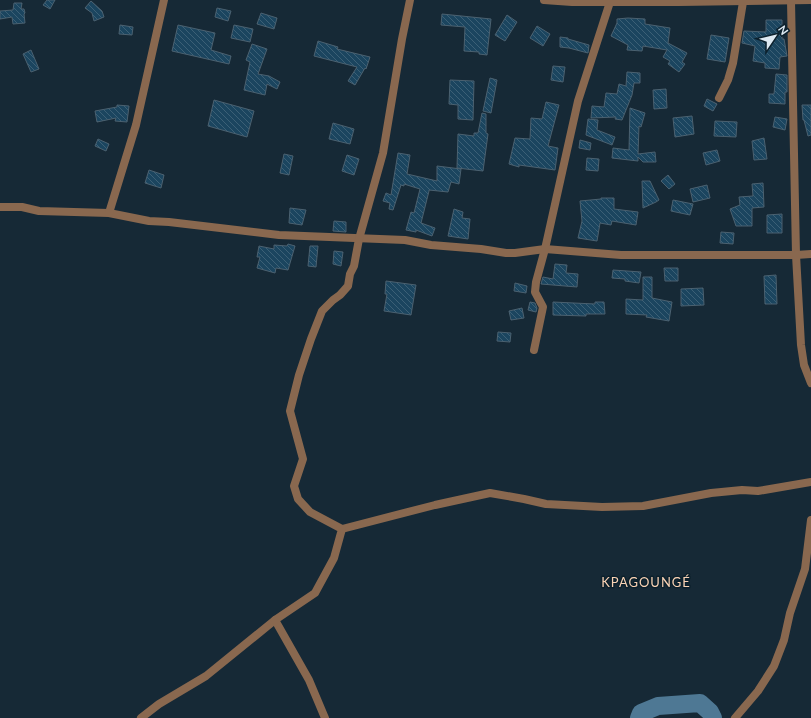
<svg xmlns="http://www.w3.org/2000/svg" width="811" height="718" viewBox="0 0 811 718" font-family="Lato,sans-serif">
  <defs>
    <pattern id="building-back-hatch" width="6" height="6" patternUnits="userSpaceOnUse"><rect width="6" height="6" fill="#1b455f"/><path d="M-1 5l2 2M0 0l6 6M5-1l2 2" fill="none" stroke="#3c6076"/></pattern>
  </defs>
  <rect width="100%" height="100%" fill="#162936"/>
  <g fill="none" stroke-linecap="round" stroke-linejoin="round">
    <!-- river -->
    <path stroke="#4e7894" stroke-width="18" d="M639 718 641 713 658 706 700 703 710 712 713 718"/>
  </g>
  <!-- building -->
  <g fill="url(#building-back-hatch)" stroke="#4b6170">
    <path d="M47 0H55L50 9 43 5Z"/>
    <path d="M91 1 102 11 104 17 94 21 92 13 85 8Z"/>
    <path d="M14 3H22L21 9H24L25 13 24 14 25 23 13 24 12 17 0 19V11L13 10Z"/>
    <path d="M217 8 231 11 228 21 215 17Z"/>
    <path d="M261 13 277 18 274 29 257 24Z"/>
    <path d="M442 14 491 19 487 55 479 54V52L464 51 465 27 441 25Z"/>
    <path d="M507 15 517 22 505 41 495 35Z"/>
    <path d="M628 18 645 19V24L670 28 668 43 687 53 682 62 685 64 679 72 668 64 670 61 663 57 667 50 643 46 642 51 627 50 628 45 611 36 617 23V19Z"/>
    <path d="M766 20H782V39H784L787 56 780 57 779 69 765 68V63L753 61 755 46 742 43 744 31 766 32Z"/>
    <path d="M120 25 133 27 132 35 119 34Z"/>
    <path d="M178 25 215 33 211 50 231 56 229 64 172 51Z"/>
    <path d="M234 25 253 29 250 42 231 38Z"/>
    <path d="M537 26 550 34 543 46 530 38Z"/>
    <path d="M711 35 729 38 725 62 707 59Z"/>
    <path d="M560 37 568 38V39L589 45 588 53 569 48 560 47Z"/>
    <path d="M318 41 338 47 337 49 370 57 366 69 365 68 355 85 348 81 357 67 314 56Z"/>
    <path d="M252 44 267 49 258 74 269 76 280 82 277 89 267 84 265 95 244 90 250 62 246 60Z"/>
    <path d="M31 50 39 69 31 72 23 54Z"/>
    <path d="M553 66 565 67 563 82 551 80Z"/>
    <path d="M627 72 640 73V83H634L632 95 622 120 615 119 616 117 591 118 592 106 604 107 606 93 617 94 619 84 626 86Z"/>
    <path d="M776 74 787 75V92H785V104L769 103V94H774Z"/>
    <path d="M490 78 497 80 491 113 483 111Z"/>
    <path d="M450 80 474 81 473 120 458 119V105L449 104Z"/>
    <path d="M666 89 667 108 654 109 653 90Z"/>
    <path d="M707 99 717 104 713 111 704 106Z"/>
    <path d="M214 100 254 111 247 137 208 126Z"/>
    <path d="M546 102 559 105 548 146 558 148 555 170 519 165V167L509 164 515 138 530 139 531 118 542 119Z"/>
    <path d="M117 105 129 106 127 122 115 121 116 118 97 122 95 111 117 107Z"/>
    <path d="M802 105H811V135L808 136 804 120H803Z"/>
    <path d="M630 108 645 113 641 127 639 126 638 154 655 152 656 162H643L638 157V161L612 158 613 148 629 150Z"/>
    <path d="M482 113 486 114V133L488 134 483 171 457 168 458 134 474 136V133H478Z"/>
    <path d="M692 116 694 134 675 137 673 118Z"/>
    <path d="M775 117 787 119 785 130 773 127Z"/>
    <path d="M588 119 598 120 597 130 615 137 612 145 586 135Z"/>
    <path d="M715 121 737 122 736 137 714 136Z"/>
    <path d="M333 123 354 129 350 144 329 139Z"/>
    <path d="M764 138 767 159 754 160 752 141Z"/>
    <path d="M98 139 109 144 106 151 95 146Z"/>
    <path d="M580 140 591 143 590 150 579 148Z"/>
    <path d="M717 150 720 161 706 165 703 153Z"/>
    <path d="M398 153 410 155 407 174 437 181V166L461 169 459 184 451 182 448 192 429 190V191L421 223 435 228 432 236 416 230V232L406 230 411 212 414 213 420 189 404 184V186L401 185 393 210 389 209 390 203 383 201 386 193 391 195Z"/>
    <path d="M284 154 293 156 289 175 280 173Z"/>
    <path d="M347 155 359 159 354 175 342 171Z"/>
    <path d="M587 158 599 159 598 171 586 170Z"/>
    <path d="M149 170 164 175 161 188 145 183Z"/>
    <path d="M668 175 675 184 669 189 661 181Z"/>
    <path d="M642 181H650L659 200 656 202 643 208Z"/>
    <path d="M763 183 764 207 752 208V226H736L730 209 740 205 739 197 753 196 752 184Z"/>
    <path d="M707 185 710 198 693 202 690 189Z"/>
    <path d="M601 198H614V209L638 212 636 225 612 221 611 225 600 223 597 241 578 238 582 221 580 201 601 199Z"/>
    <path d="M673 200 693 204 690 215 671 211Z"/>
    <path d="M290 208 306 210 302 225 289 223Z"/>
    <path d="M454 209 463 212 462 218 470 219 468 239 448 236Z"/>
    <path d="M782 214V233H767V215Z"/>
    <path d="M334 221 346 222V232L333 231Z"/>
    <path d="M721 232 734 233 733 244 720 243Z"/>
    <path d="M288 244 295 246 288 270 276 268 275 273 257 268 260 257H257L259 246 274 249V245L287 246Z"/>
    <path d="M310 246H318L316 267 308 266Z"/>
    <path d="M334 251 343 252 341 266 333 264Z"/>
    <path d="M555 264 567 265 566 273 578 274 577 287 541 284 543 277 553 279Z"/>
    <path d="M664 268H678V281H665Z"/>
    <path d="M613 270 641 272 639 283 625 281V279L612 278Z"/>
    <path d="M776 275 777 304H765L764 276Z"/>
    <path d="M643 277H652V298L672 302 669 321 646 317 647 315 626 314V299L643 300Z"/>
    <path d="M386 281 416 285 411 315 384 311 387 294H385Z"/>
    <path d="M515 283 527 286 526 293 514 291Z"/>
    <path d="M703 288 704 305 681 306V289Z"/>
    <path d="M530 302 535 303 537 308 536 312 528 310Z"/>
    <path d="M553 302 595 304V302H604L605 314H586V316L553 315Z"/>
    <path d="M522 308 524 318 511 320 509 311Z"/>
    <path d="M498 332 511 333 510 342 497 341Z"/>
  </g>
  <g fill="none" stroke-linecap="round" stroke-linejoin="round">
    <!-- minor -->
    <g stroke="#89684f" stroke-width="8">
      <path d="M719 98 728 80 733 63 743 2"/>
      <path d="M0 207H22L39 211 109 213 149 221 169 222 279 235 405 240 431 245 481 249 506 253H515L545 249 621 255H796L791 1"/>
      <path d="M109 213 136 125 164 0"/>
      <path d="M811 254 796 255 801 345 804 365 811 383"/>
      <path d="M534 350 543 307 535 292 536 282 545 249 578 101 610 2"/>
      <path d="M342 529 435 505 490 493 524 499 546 504 602 507 643 506 711 493 742 490 758 491 811 482"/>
      <path d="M141 718 159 704 206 676 275 620"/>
      <path d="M325 718 309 680 275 620 315 593 334 558 342 529 310 512 298 499 294 486 303 459 290 411 299 375 311 339 322 311 333 300 340 295 348 286 350 274 354 266 359 239 383 153 402 39 410 0"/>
      <path d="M735 718 758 691 774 666 784 640 790 613 805 569 811 520"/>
    </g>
    <!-- tertiary -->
    <path stroke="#89684f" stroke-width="8" d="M544 0 572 2H679L811 0"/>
  </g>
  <g text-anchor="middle" stroke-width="3" stroke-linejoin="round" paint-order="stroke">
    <!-- quarter labels -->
    <g font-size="13" letter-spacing="1" fill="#fad3b5" stroke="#0c202c">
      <text x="646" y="587">KPAGOUNGÉ</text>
    </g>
  </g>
  <!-- north arrow -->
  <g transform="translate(775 36) rotate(55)" stroke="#0c202c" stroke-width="3" paint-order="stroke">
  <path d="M0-3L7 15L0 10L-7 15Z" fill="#dde9f2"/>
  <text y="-6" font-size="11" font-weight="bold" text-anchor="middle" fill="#dde9f2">N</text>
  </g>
</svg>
